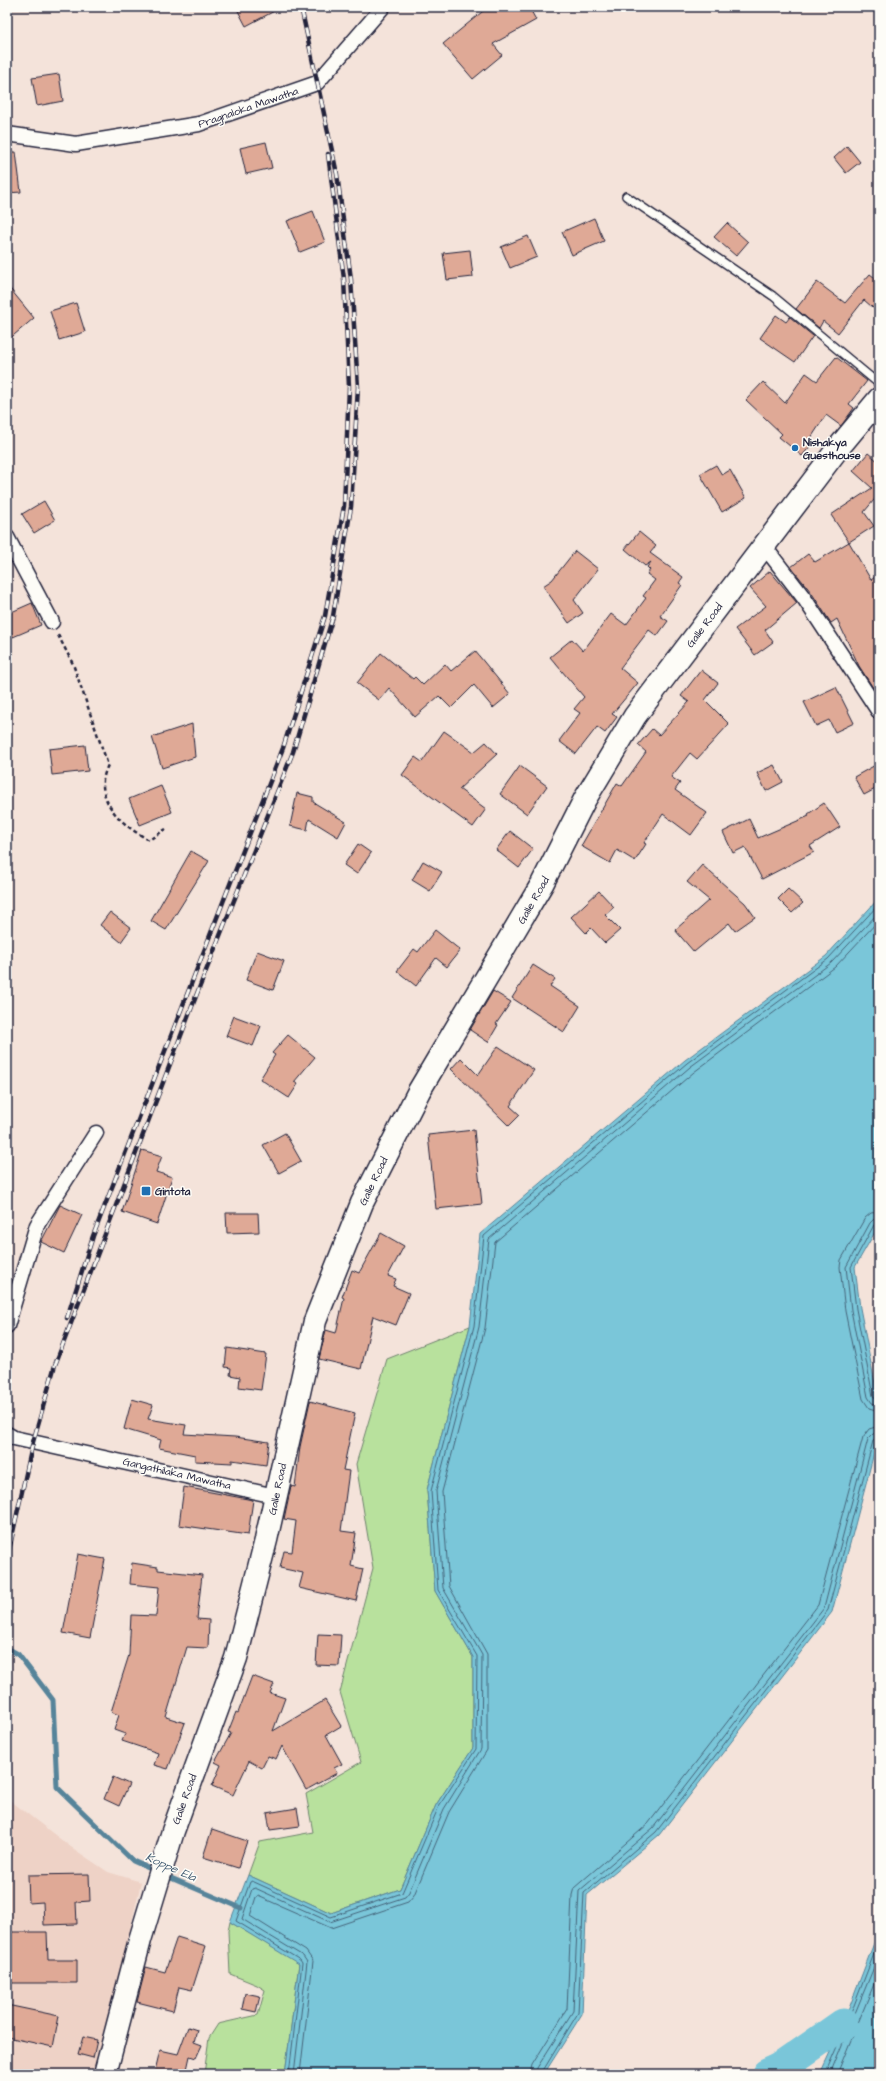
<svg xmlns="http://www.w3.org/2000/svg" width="886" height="2081" viewBox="0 0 886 2081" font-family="'Architects Daughter',sans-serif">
  <rect width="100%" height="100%" fill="#f4e3da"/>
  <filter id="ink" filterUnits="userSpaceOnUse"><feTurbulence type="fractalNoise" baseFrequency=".025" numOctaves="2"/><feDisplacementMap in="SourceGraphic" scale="8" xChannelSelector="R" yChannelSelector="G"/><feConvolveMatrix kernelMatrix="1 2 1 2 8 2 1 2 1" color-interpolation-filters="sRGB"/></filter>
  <g filter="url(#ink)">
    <!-- built -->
    <path fill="#eed2c6" d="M7 1798 68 1845 108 1872 141 1882 107 2031 94 2074H7Z"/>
    <!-- green -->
    <g fill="#b8e19d" stroke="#6d826c">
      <path d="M470 1326 427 1490 435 1591 473 1657V1748L436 1805 400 1889 331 1913 248 1875 260 1842 313 1832 306 1794 361 1762 340 1692 373 1568 356 1464 387 1359Z"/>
      <path d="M230 1922 299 1963 285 2074H204L209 2038 218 2024 258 2015 265 1990 257 1985 230 1974 228 1931Z"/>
    </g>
    <!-- water -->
    <g fill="#7ac6d9" stroke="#57849a">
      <path d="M879 898V1225L855 1267 860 1308 879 1404V1434L832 1612 659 1835 587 1895 582 2014 544 2074H285L299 1964 230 1922 248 1875 331 1913 400 1889 436 1805 473 1748V1657L435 1591 427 1490 470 1326 480 1234 685 1060 826 956Z"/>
      <path d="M879 1930V2074H820L843 2024Z"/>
    </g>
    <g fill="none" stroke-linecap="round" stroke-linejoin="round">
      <!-- shore -->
      <g stroke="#45647a" stroke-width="1">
        <path d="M879 1212 871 1213 865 1218 841 1260 840 1267 845 1311 863 1399 869 1408 879 1411"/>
        <path d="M879 1218 874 1219 870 1223 846 1267 851 1310 868 1397 872 1403 879 1405"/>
        <path d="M879 1223 874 1225 851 1267 856 1309 873 1396 879 1400"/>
        <path d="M289 2074 302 1963 300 1960 236 1921 250 1882 252 1881 331 1917 402 1893 439 1806 476 1749 477 1656 438 1590 431 1491 474 1326 484 1236 687 1063 828 959 879 904"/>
        <path d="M294 2074 307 1962 303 1956 242 1919 252 1889 255 1888 330 1922 405 1897 409 1892 444 1809 481 1749 482 1655 443 1588 436 1491 479 1327 489 1239 690 1067 831 963 879 912"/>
        <path d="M300 2074 313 1961 306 1951 250 1916 256 1897 258 1896 331 1928 408 1902 414 1895 449 1812 487 1750V1654L449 1586 442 1492 485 1328 495 1242 694 1072 835 967 879 920"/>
        <path d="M530 2074 532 2065 567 2009 572 1895 574 1888 648 1824 818 1605 863 1437 869 1429 879 1426"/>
        <path d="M536 2074 537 2068 573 2011 579 1891 653 1828 824 1608 868 1439 873 1434 879 1432"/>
        <path d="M541 2074 578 2013 584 1893 656 1832 828 1610 873 1441 879 1437"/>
        <path d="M825 2074 846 2026 879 1941"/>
        <path d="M830 2074 879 1955"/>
        <path d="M837 2074 879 1972"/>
      </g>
      <!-- stream -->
      <g stroke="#57849a" stroke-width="5">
        <path d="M7 1648 18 1654 53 1700 57 1787 133 1861 155 1871"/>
        <path d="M164 1875 241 1908"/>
      </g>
      <!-- river -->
      <path stroke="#7ac6d9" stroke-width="31" d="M767 2074 780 2068 843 2024"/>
    </g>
    <!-- building -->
    <g fill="#dfa996" stroke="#22223b">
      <path d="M236 7H282L246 26Z"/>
      <path d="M488 7H529L536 20 493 44 502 55 473 79 443 44Z"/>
      <path d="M59 74 63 101 37 106 32 78Z"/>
      <path d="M266 142 272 168 246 174 240 148Z"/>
      <path d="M847 146 860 162 846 173 834 158Z"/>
      <path d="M7 152H16L21 192 7 193Z"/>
      <path d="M313 211 325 242 300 252 287 221Z"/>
      <path d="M594 218 604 241 572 255 562 232Z"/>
      <path d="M727 223 748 242 736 256 714 237Z"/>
      <path d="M528 236 537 257 510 268 501 247Z"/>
      <path d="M470 250 473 277 447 280 443 253Z"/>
      <path d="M870 274 879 281V313L864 300 838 333 823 321 819 328 796 309 817 282 845 303Z"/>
      <path d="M7 285 34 318 7 341Z"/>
      <path d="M76 303 85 332 59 340 50 311Z"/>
      <path d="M776 315 786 322 790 317 813 336 795 362 760 338Z"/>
      <path d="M836 357 867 381 849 404 854 408 841 426 826 415 809 441 812 444 802 456 779 437 782 434 746 400 763 382 785 403 806 373 817 381Z"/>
      <path d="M868 453 879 462V494L864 512 874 526 849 542 831 515 872 488 853 471Z"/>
      <path d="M716 465 722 475 730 470 746 498 722 512 700 474Z"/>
      <path d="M44 501 55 520 34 533 22 514Z"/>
      <path d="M639 532 656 546 650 553 683 577 679 583 682 585 660 616 668 621 657 636 649 630 620 668 638 683 612 714 617 717 605 733 597 727 576 754 559 741 580 713 574 709 584 697 550 657 572 639 583 651 611 614 626 625 646 598 643 596 655 580 647 574 650 570 647 567 651 562 645 566 625 549Z"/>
      <path d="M849 542 871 580 879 574V697L859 666 837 619 831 623 811 592 791 567 808 554 815 562Z"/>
      <path d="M575 551 598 569 574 600 583 613 569 623 543 586 552 580Z"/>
      <path d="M770 571 797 603 765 630 773 642 755 655 735 629 766 606 750 588Z"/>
      <path d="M32 603 41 625 13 637 7 623V614Z"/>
      <path d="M475 651 510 694 493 708 474 685 451 708 439 696 415 717 389 688 379 700 357 683 381 653 413 679 415 677 423 685 445 664 451 671Z"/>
      <path d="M701 670 718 683 705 700 729 724 697 759 690 753 671 777 680 783 675 790 707 813 691 835 663 814 644 843 646 844 635 861 617 850 610 863 581 846 617 783 622 786 646 752 638 745 652 729 659 735 689 702 681 696Z"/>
      <path d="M836 687 854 723 835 732 829 720 816 726 804 702Z"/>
      <path d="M192 724 195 757 162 768 152 737Z"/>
      <path d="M444 731 474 752 486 742 497 754 459 789 486 809 473 827 402 775 415 757 422 762Z"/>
      <path d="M85 745 88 771 52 775 49 749Z"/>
      <path d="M879 763V787L864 795 854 777Z"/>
      <path d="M774 765 783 782 766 791 757 773Z"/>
      <path d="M520 766 547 786 527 814 500 794Z"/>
      <path d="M161 786 172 812 140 825 129 799Z"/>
      <path d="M297 793 313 797V802L346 822 338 837 309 819 307 830 290 826Z"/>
      <path d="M824 803 840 827 810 846 814 852 762 879 745 847 733 853 723 832 749 819 758 838 809 816 808 814Z"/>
      <path d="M510 831 533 849 519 868 496 850Z"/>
      <path d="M358 844 371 853 357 874 344 865Z"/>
      <path d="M191 851 209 861 166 930 151 921Z"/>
      <path d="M423 861 442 872 430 891 412 880Z"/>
      <path d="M702 865 745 903 755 917 735 931 729 923 694 952 675 930 709 900 687 882Z"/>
      <path d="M788 889 803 903 792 913 778 899Z"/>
      <path d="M599 891 614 907 605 915 620 930 605 943 591 928 586 933 571 917Z"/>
      <path d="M110 912 131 928 121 942 100 925Z"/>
      <path d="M435 930 460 950 447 967 436 958 416 986 397 971 414 949 418 952Z"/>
      <path d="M257 951 284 961 273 990 246 980Z"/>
      <path d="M533 965 555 979 550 986 580 1006 564 1032 512 998Z"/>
      <path d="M493 991 511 1002 496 1024 498 1025 488 1042 470 1030Z"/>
      <path d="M234 1016 261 1026 253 1046 226 1036Z"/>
      <path d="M288 1035 315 1057 294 1082 298 1084 289 1098 260 1079 275 1055 272 1053Z"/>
      <path d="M498 1046 534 1070 510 1106 520 1115 509 1126 451 1069 461 1058 478 1075Z"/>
      <path d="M474 1130 482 1204 436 1209 428 1135Z"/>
      <path d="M285 1133 301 1161 279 1173 263 1145Z"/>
      <path d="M142 1150 162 1156 156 1172 172 1177 157 1224 122 1212Z"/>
      <path d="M60 1205 82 1215 64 1253 41 1242Z"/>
      <path d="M226 1213H258L259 1232 227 1233Z"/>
      <path d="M381 1233 404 1246 388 1276 396 1279 393 1286 409 1293 396 1325 373 1316 361 1369 319 1359 326 1330 336 1333 344 1298 342 1297 352 1270 359 1273Z"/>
      <path d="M227 1348 266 1354 261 1390 239 1387 240 1377 230 1375 231 1368 225 1367Z"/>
      <path d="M132 1399 153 1405 148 1419 186 1425 184 1434 235 1437 269 1442 266 1465 232 1460V1463L195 1461V1455L159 1448 161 1440 124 1429Z"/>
      <path d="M310 1401 355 1413 343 1470 349 1471 341 1531 356 1533 351 1566 363 1569 356 1601 299 1588 303 1573 280 1568 284 1551 292 1552 296 1521 284 1519 291 1486 295 1487 300 1447Z"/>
      <path d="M184 1487 253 1500 248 1535 179 1525Z"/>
      <path d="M78 1554 105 1559 90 1638 63 1633Z"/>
      <path d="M132 1563 158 1567V1570L202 1575 197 1619 209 1620 208 1648 187 1647 166 1717 185 1723 168 1769 154 1765 158 1753 122 1741 125 1734 114 1730 119 1715 111 1712 129 1655 131 1615 156 1616 159 1587 130 1584Z"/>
      <path d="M318 1634 341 1635 339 1666 316 1665Z"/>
      <path d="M252 1676 274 1684 270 1693 285 1698 273 1731 325 1700 341 1726 326 1735 342 1764 334 1768 337 1773 306 1790 282 1746 276 1759 268 1756 262 1768 249 1761 233 1795 212 1786 221 1765 215 1762 231 1733 228 1732 236 1712 238 1713Z"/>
      <path d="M113 1777 129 1784 119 1806 104 1799Z"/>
      <path d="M297 1808 300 1826 270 1830 267 1813Z"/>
      <path d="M212 1829 247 1841 238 1868 203 1857Z"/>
      <path d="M89 1874 90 1901 76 1902 77 1924 44 1925 43 1902 29 1903 28 1875Z"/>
      <path d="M7 1932H47L48 1960H77V1983H7Z"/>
      <path d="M177 1937 206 1946 192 1990 179 1987 173 2011 137 2002 146 1967 165 1972Z"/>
      <path d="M245 1993 260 1996 256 2012 242 2009Z"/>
      <path d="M7 2005 59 2016 53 2047 7 2037Z"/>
      <path d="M188 2027 197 2030 194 2042 202 2045 196 2058 190 2056 186 2074H167L155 2071 160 2050 178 2054Z"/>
      <path d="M83 2037 97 2040 93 2058 78 2054Z"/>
    </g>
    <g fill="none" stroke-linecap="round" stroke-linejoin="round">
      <defs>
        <path id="lane" d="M626 196 773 296 879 384"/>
        <g id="street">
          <path d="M7 134 76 144 199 124 317 83 383 7"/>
          <path d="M7 537 52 622"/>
          <path d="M764 546 804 598 879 712"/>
          <path d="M7 1326 37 1225 96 1133"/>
          <path d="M7 1434 14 1438 275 1496"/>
        </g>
        <path id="highway" d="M105 2074 140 1940 173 1831 236 1658 266 1540 315 1321 362 1203 419 1091 542 884 585 799 635 716 839 447 879 399"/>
      </defs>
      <!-- lane casing -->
      <use href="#lane" stroke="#22223b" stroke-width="10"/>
      <!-- street casing -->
      <use href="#street" stroke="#22223b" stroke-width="17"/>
      <!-- highway casing -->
      <use href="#highway" stroke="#22223b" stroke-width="25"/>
      <!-- path -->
      <path stroke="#22223b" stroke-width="2.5" stroke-dasharray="4 3" stroke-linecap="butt" d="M58 635 73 664 108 765C106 769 104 775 103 780 101 808 127 828 149 840L166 829"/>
      <!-- lane -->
      <use href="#lane" stroke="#fdfcf7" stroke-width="7"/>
      <!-- street -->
      <use href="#street" stroke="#fdfcf7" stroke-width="14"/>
      <!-- highway -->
      <use href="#highway" stroke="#fdfcf7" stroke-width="22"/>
      <defs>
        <g id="rail">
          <path d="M67 1318 93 1236 283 748 325 616 344 506 349 387 344 279 328 154"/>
          <path d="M7 1559 33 1442 55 1365 198 991 293 752 333 616 351 507 358 387 351 279 337 174 301 7"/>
        </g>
      </defs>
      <!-- rail casing -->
      <use href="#rail" stroke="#22223b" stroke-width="4.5"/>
      <!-- rail -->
      <use href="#rail" stroke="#fdfcf7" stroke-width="3" stroke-dasharray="9" stroke-linecap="butt"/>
    </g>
  </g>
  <!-- markers -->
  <g fill="#1f6fb2" stroke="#fdfcf7" stroke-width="1.5">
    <circle cx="795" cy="448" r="4"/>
    <rect x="141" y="1186" width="10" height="10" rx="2"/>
  </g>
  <g text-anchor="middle" stroke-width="3" stroke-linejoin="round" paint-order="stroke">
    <!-- street labels -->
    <g font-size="11" fill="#22223b" stroke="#fdfcf7">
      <text transform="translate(248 107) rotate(-19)" y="4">Pragnaloka Mawatha</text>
      <text transform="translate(704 625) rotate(-53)" y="4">Galle Road</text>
      <text transform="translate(533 900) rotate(-60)" y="4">Galle Road</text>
      <text transform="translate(373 1181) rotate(-64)" y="4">Galle Road</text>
      <text transform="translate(177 1473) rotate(13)" y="4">Gangathilaka Mawatha</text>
      <text transform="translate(277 1489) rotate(-78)" y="4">Galle Road</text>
      <text transform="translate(184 1799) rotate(-70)" y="4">Galle Road</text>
    </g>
    <!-- poi labels -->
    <g font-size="11" font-weight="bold" fill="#22223b" stroke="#fdfcf7" text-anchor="start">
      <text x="803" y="446">Nishakya<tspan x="803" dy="13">Guesthouse</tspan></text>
      <text x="155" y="1195">Gintota</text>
    </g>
    <!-- water labels -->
    <g font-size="12" font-style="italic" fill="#415b72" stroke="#fdfcf7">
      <text transform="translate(171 1867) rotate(24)" y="4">Koppe Ela</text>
    </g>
  </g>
  <!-- margin -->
  <rect width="886" height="2081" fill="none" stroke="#fdfcf7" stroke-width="24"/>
  <rect x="12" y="12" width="862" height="2057" fill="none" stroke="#22223b" stroke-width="1.5" filter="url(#ink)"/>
</svg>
